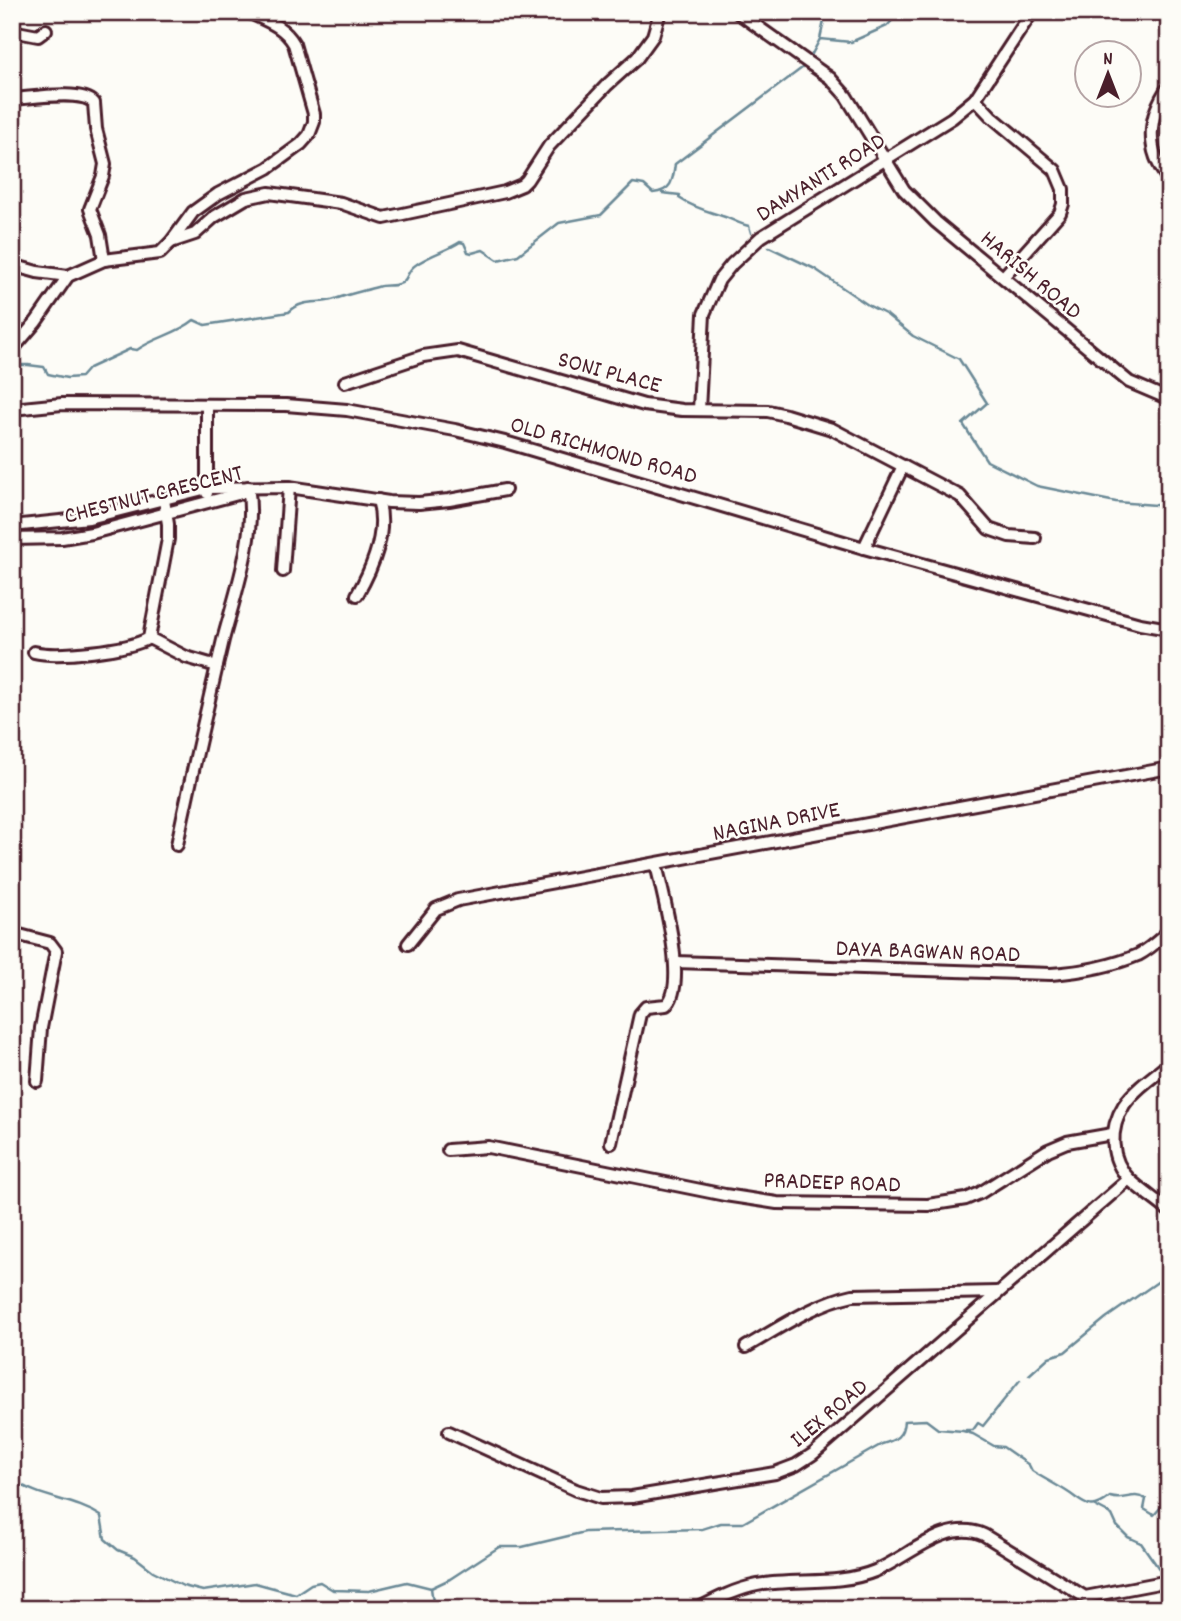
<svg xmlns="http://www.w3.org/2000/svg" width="1181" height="1621" viewBox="0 0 1181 1621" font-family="Dekko,sans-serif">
  <rect width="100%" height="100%" fill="#fdfcf7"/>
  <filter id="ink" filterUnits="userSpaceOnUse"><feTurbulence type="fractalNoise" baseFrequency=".0143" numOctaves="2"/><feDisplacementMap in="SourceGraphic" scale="14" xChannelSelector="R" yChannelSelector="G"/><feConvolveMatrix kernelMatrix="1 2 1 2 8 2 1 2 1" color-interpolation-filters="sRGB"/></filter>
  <g filter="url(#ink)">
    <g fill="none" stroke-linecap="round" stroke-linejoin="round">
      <!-- stream -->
      <g stroke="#6b8996" stroke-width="2.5">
        <path d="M820 39 826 12"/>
        <path d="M812 54 820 39 851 42 887 26 900 12"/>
        <path d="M662 193 680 195 679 198C692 207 707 211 722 216 732 219 739 224 749 226L751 233"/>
        <path d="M769 247 815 269 868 305 887 315 913 336 959 359 987 403 963 424 987 461 1037 486 1116 502 1169 506"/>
        <path d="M12 365H28L44 367 48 374 67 378 81 377 89 368 130 349 137 350C155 337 177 334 194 320L205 325 289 312C303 298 319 305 335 299 349 294 363 291 377 287 384 284 392 287 399 284 407 282 407 273 412 268 423 257 447 251 460 242L464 243 468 252 472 253 483 250 498 260 518 255 559 223 601 215 633 183 644 185 653 193C672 191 673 180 675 164L802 68"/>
        <path d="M1029 1375 1049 1357 1065 1352 1106 1318 1169 1274"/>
        <path d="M966 1430H973L978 1423 983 1426 1020 1380"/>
        <path d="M12 1479C39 1499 73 1498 101 1516L105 1539 118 1550 135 1557 153 1571 183 1586 203 1591 255 1583 296 1594 311 1584 320 1582 333 1590 369 1591 407 1582 431 1588 450 1579 499 1547H522L585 1532 702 1529 721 1523H743L882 1444C896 1440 903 1436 904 1421L926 1420 938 1429 963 1431 973 1434 994 1446 1003 1447 1029 1465 1032 1471C1043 1478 1055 1484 1066 1491 1084 1502 1089 1514 1110 1497 1127 1502 1131 1491 1146 1499L1144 1509 1154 1515 1169 1498"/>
        <path d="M1095 1506 1112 1515 1117 1526 1128 1537 1141 1543 1162 1573"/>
        <path d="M431 1588 434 1609"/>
        <path d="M1163 1609 1165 1597"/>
      </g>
      <defs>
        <g id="minor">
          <path d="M737 12 830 78 846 96 904 190 936 222 1129 382 1169 399"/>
          <path d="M12 31 38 36 46 30"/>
          <path d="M1169 86C1147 117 1145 150 1169 180"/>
          <path d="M12 99C31 98 82 89 94 103L96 129 105 164 103 176 90 209 100 235 104 260"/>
          <path d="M975 99 991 116 1055 170 1063 189V204L1060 213 1003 277"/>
          <path d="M171 242 195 234 214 217 246 198 269 193 341 203 384 218 505 192 522 185 527 180 549 146 607 85 637 58 653 36 660 12"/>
          <path d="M12 265 37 272 68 276"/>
          <path d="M12 350 36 322 68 276 104 260 160 253 171 242 193 212 218 194 268 168 301 144 309 135 314 122V114L294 44C284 26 265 20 248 12"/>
          <path d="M345 382 423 356 458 351 644 405 682 410 768 411 786 415 832 429 960 496 989 529 1009 536 1035 538"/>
          <path d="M207 405V493"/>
          <path d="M12 409 62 404 286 405 347 410 455 430 505 442 864 548 1140 624 1169 629"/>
          <path d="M699 410 704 314 719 280 732 264 761 237 952 118 975 99 1032 12"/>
          <path d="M12 526 89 518 207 488 289 487 389 502 419 503 449 500 505 490"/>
          <path d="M12 539 62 538 92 533 249 491"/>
          <path d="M864 548 903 466"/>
          <path d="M283 571 289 487"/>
          <path d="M357 595C373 567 388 532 378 500"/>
          <path d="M149 638 186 657 217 666"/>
          <path d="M34 652C57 658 129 650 149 638L168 539V524L164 500"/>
          <path d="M177 845C191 776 207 708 223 640 235 594 257 534 248 487"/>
          <path d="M12 933 50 943 56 951 41 1028 37 1081"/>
          <path d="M408 944 436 909 458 900 1169 768"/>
          <path d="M675 962 1051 974C1079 972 1112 966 1138 955 1150 949 1159 940 1169 931"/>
          <path d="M1169 1064C1154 1076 1135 1089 1124 1105 1109 1129 1109 1159 1130 1180 1142 1191 1156 1200 1169 1211"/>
          <path d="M611 1143 640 1014 646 1007 666 1005C689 986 662 892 656 864"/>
          <path d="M448 1150 488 1147 725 1195 777 1203 928 1205 966 1199 980 1193 1048 1150 1067 1142 1112 1134"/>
          <path d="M746 1347C779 1328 815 1303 853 1295L998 1292"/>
          <path d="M449 1432 576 1490 601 1498 632 1497 775 1473 796 1465 813 1454 1129 1179"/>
          <path d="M697 1609C716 1599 736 1589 757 1585 795 1578 839 1586 875 1571 909 1557 946 1518 984 1535L1085 1597 1169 1581"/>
        </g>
      </defs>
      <!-- minor casing -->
      <use href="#minor" stroke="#4a1f2b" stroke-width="16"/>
      <!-- minor -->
      <use href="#minor" stroke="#fdfcf7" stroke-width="10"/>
    </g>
  </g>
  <g text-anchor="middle" stroke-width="5" stroke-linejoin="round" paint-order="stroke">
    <!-- street labels -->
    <g font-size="24" fill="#4a1f2b" stroke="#fdfcf7">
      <text transform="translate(820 176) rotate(-32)" y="8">DAMYANTI ROAD</text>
      <text transform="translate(1032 274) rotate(40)" y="8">HARISH ROAD</text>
      <text transform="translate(610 371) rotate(15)" y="8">SONI PLACE</text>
      <text transform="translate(604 449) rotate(16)" y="8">OLD RICHMOND ROAD</text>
      <text transform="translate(153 493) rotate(-14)" y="8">CHESTNUT CRESCENT</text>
      <text transform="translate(776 820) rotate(-11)" y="8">NAGINA DRIVE</text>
      <text transform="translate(928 950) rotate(2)" y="8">DAYA BAGWAN ROAD</text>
      <text transform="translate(832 1181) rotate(2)" y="8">PRADEEP ROAD</text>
      <text transform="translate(828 1412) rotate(-40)" y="8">ILEX ROAD</text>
    </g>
  </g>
  <!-- margin -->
  <rect width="1181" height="1621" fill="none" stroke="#fdfcf7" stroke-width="42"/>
  <rect x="21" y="21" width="1139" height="1579" fill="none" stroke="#4a1f2b" stroke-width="2.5" filter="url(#ink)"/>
  <!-- north arrow -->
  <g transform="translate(1108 74)"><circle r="33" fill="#fdfcf7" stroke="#b5a4a5" stroke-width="2"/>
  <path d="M0-5L12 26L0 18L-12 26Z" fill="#4a1f2b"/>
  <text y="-10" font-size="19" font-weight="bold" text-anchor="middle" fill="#4a1f2b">N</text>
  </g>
</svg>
